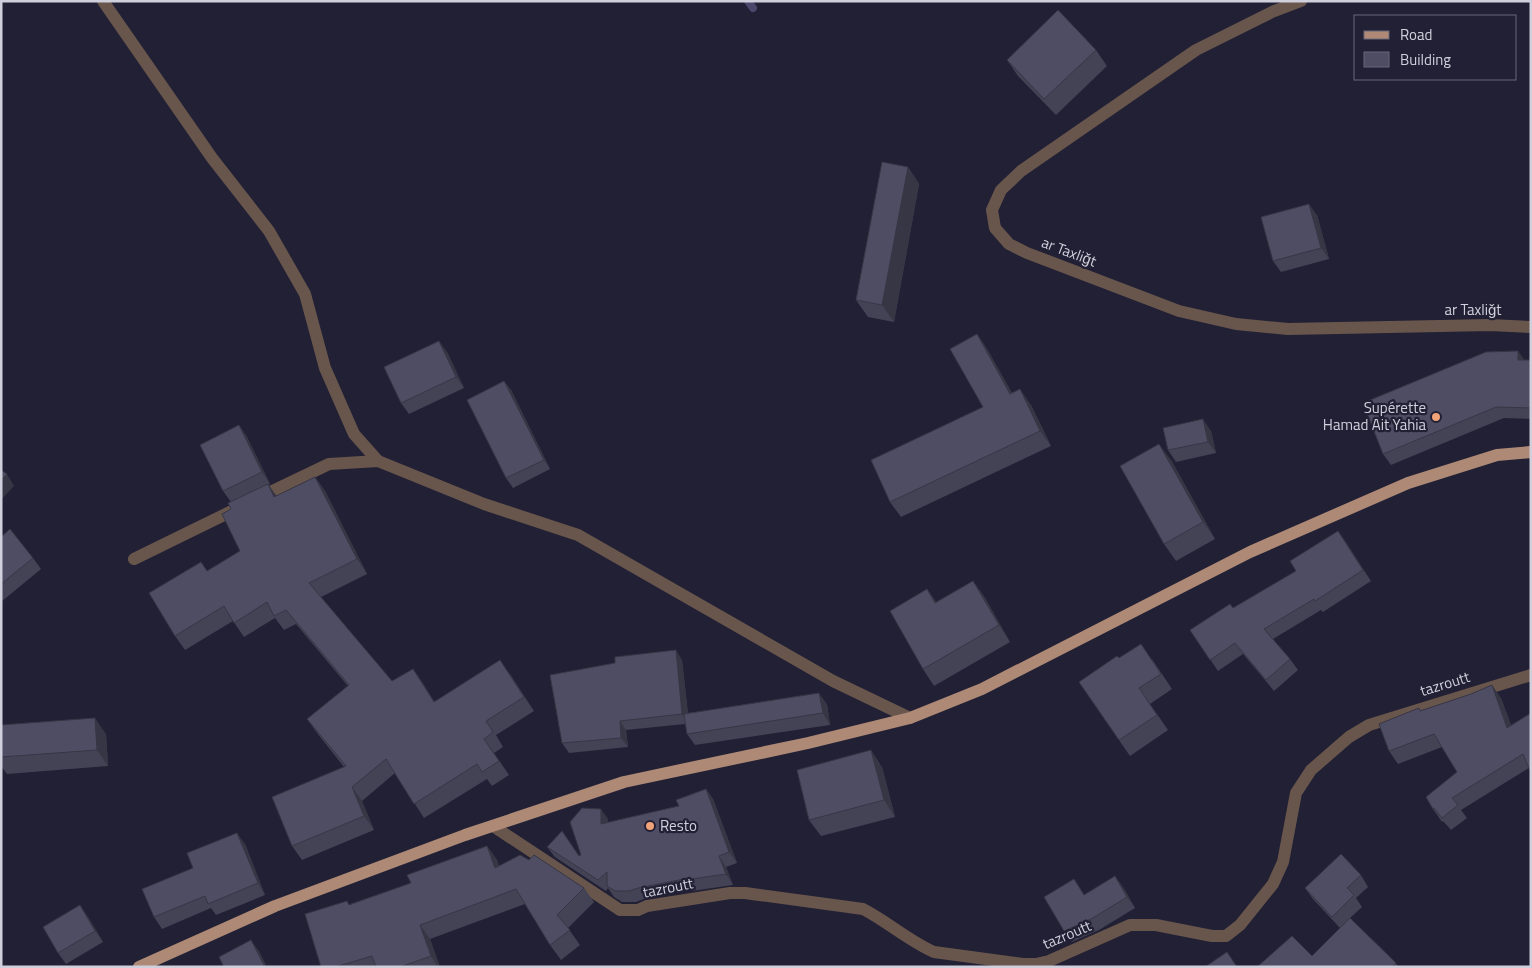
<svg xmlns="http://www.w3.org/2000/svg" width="1532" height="968" viewBox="0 0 1532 968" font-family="'Titillium Web',sans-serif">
  <rect width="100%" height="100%" fill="#222034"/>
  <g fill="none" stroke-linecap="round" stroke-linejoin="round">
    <!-- stream -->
    <path stroke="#4a466c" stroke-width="8" d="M748 1 753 8"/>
    <!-- lane -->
    <g stroke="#68564d" stroke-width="12">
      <path d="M103 1 212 158 269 231 305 294 325 368 354 434 378 461"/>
      <path d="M258 498 329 464 378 461 484 504 578 535 833 681 910 718"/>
      <path d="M134 559 236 509"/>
    </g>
    <!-- street -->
    <g stroke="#68564d" stroke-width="12">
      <path d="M1301 1 1272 12 1196 50 1021 171 1001 190 992 210 995 228 1009 244 1027 253 1179 311 1236 324 1288 329 1490 325 1531 327"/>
      <path d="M493 826 620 910H638L647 906 730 893H745L863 909C888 922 909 941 934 952L1023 964H1036L1049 961 1130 925H1156L1212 936H1226L1240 925 1273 884 1283 862 1296 793 1311 770 1349 737 1369 725 1531 675"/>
    </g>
    <!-- primary -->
    <path stroke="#ad8976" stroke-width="12" d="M139 967 275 906 465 835 624 782 808 743 910 718 982 689 1250 552 1408 483 1497 455 1531 452"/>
  </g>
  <!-- wall -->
  <g fill="#444255">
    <path d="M1096 50 1107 66 1056 115 1018 76 1007 60Z"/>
    <path d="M908 167 919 184 894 322 868 317 856 300Z"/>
    <path d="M1317 215 1329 259 1281 272 1273 261Z"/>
    <path d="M977 334 987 349 1012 393 1031 405 1051 446 901 517 890 502 983 407Z"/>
    <path d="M1518 351 1524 360H1531V419L1504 418 1391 465 1383 454Z"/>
    <path d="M447 352 464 388 409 414 401 403Z"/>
    <path d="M504 381 511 390 550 469 513 488 506 478Z"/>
    <path d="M239 425 247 437 270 484 268 485 276 496 315 477 325 491 367 574 321 597 392 681 413 669 434 701 510 674 534 711 496 735 503 747 494 753 509 775 492 786 487 779 424 818 395 773 362 801 374 830 302 860 292 846 344 767 317 733 307 719 348 686 296 624 284 630 275 618 244 637 233 621 185 650 175 636 207 571 240 551 231 502 223 491Z"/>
    <path d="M1211 431 1216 453 1176 462 1168 450Z"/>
    <path d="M1171 460 1215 539 1176 561 1164 544Z"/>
    <path d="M1338 531 1371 581 1323 612 1321 610 1273 639 1290 659 1298 670 1274 691 1243 654 1218 671 1190 630 1233 608 1296 571Z"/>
    <path d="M1 537 33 558 41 569 1 602Z"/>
    <path d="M973 581 985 598 1010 642 934 686 923 669 927 589 936 602Z"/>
    <path d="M1119 658 1152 659 1172 689 1150 704 1168 730 1130 756 1079 682Z"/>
    <path d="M682 660 688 713 827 704 830 725 695 745 687 734 685 724 626 730 628 747 569 753 562 743Z"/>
    <path d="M1501 698 1511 725 1531 713 1529 768 1461 810 1467 818 1451 830 1443 821 1442 822 1433 809 1457 772 1442 747 1398 764 1389 751 1419 708 1420 710Z"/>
    <path d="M1 725 106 734 108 766 7 774 1 766Z"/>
    <path d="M882 767 895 817 821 836 809 820Z"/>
    <path d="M706 789 713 799 737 863 726 867 733 885 692 891 691 889 646 898 636 902H622L614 897 608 888 606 891 555 857 547 847 579 856 581 855 608 819V822L679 806Z"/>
    <path d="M245 844 265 895 216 915 211 908 162 929 154 917 193 868Z"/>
    <path d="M487 846 497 860 499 866 529 860 584 888 594 902 568 928 580 945 561 960 550 945 525 904 430 939 440 967H321L350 904 411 883Z"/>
    <path d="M1361 875 1368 887 1356 898 1362 907 1350 918 1396 963 1398 967H1257L1312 956 1340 928 1313 899 1305 888Z"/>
    <path d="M1123 887 1135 908 1099 930 1072 942 1064 931 1085 894Z"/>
    <path d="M88 917 103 942 66 964 58 953Z"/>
  </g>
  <!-- shaded-wall -->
  <g fill="#373645">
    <path d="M908 167 919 184 894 322 882 305Z"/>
    <path d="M1309 204 1317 215 1329 259 1321 248Z"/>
    <path d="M977 334 987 349 1021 409 1010 394Z"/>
    <path d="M439 341 447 352 464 388 456 377Z"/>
    <path d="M1518 351 1526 362 1518 360Z"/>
    <path d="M504 381 511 390 550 469 544 460Z"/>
    <path d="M1020 389 1031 405 1051 446 1040 431Z"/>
    <path d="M1203 419 1211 431 1216 453 1208 442Z"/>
    <path d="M239 425 247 437 270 484 262 472Z"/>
    <path d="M1159 444 1171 460 1215 539 1203 522Z"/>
    <path d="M7 474 14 486 1 500V480Z"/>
    <path d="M315 477 325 491 367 574 357 559Z"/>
    <path d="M268 484 278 498 274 497Z"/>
    <path d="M1338 531 1346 542 1371 581 1363 570Z"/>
    <path d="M973 581 985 598 1010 642 999 625Z"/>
    <path d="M927 589 939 606 935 603Z"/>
    <path d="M676 650 682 660 689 724 682 714Z"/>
    <path d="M500 660 510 674 534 711 524 697Z"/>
    <path d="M413 669 423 683 443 716 434 702Z"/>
    <path d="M1492 685 1501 698 1516 740 1507 728Z"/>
    <path d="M819 693 827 704 830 725 823 713Z"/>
    <path d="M95 718 106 734 108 766 97 750Z"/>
    <path d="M620 721 626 730 628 747 621 738Z"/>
    <path d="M871 750 882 767 895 817 884 800Z"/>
    <path d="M352 787 362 801 374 830 364 816Z"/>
    <path d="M706 789 713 799 737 863 729 852Z"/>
    <path d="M601 809 608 819V835L601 824Z"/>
    <path d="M237 833 245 844 265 895 258 883Z"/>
    <path d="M487 846 497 860 505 883 495 868Z"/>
    <path d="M719 856 726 867 733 885 726 874Z"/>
    <path d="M1115 876 1123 887 1135 908 1127 897Z"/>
    <path d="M80 905 88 917 103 942 95 931Z"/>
    <path d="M420 925 430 939 440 967H438L431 956Z"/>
    <path d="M251 940 259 951 267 967H265Z"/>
  </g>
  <!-- building -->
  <g fill="#4f4d63" stroke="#373645">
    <path d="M1058 10 1096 50 1044 99 1007 60Z"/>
    <path d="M882 162 908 167 882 305 856 300Z"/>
    <path d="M1309 204 1321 248 1273 261 1261 217Z"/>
    <path d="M977 334 1010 394 1020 389 1040 431 890 502 871 460 983 407 950 349Z"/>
    <path d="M439 341 456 377 401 403 384 367Z"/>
    <path d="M1518 351V360H1531V408L1496 407 1383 454 1363 403 1486 352Z"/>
    <path d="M504 381 544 460 506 478 467 400Z"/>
    <path d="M1203 419 1208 442 1168 450 1163 428Z"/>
    <path d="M239 425 262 472 223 491 200 445Z"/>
    <path d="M1159 444 1203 522 1164 544 1120 466Z"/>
    <path d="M1 470 7 474 1 480Z"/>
    <path d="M315 477 357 559 309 583 392 681 413 669 434 702 500 660 524 697 486 721 493 732 484 739 499 761 482 772 477 764 414 804 386 759 352 787 364 816 292 846 272 797 346 766 307 719 349 685 286 610 274 616 267 602 234 623 224 606 175 636 149 593 201 562 207 571 240 551 222 514 231 509 228 503 268 484 274 497Z"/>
    <path d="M10 529 33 558 1 584V537Z"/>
    <path d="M1338 531 1363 570 1315 601 1314 599 1264 629 1290 659 1266 680 1235 643 1210 660 1190 630 1230 604 1233 608 1296 571 1290 561Z"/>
    <path d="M973 581 999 625 923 669 890 611 927 589 935 603Z"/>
    <path d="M1141 644 1161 674 1139 688 1157 715 1119 740 1079 682 1117 656 1119 658Z"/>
    <path d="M676 650 682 714 620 721 621 738 562 743 550 675 615 663V657Z"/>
    <path d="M1492 685 1507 728 1531 713V773L1523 754 1452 798 1458 805 1442 818 1434 808 1433 809 1426 797 1457 772 1434 734 1389 751 1379 724 1419 708 1420 711 1471 694Z"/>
    <path d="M819 693 823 713 687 734 684 714Z"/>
    <path d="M95 718 97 750 1 757V725Z"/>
    <path d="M871 750 884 800 809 820 797 770Z"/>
    <path d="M706 789 729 852 719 856 726 874 685 880 684 879 638 888 629 891H615L607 886V872L598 880 547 847 562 831 579 856 581 855 570 822 582 808 601 809V824L679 806 676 800Z"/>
    <path d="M237 833 258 883 208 904 205 896 154 917 142 889 193 868 187 853Z"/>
    <path d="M487 846 495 868 520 855 529 860 534 855 584 888 557 915 570 930 550 945 516 889 420 925 431 956 400 967H376L372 956 335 967H321L305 914 347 901 349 905 411 883 407 875Z"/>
    <path d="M1341 854 1361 875 1347 888 1354 895 1332 917 1305 888Z"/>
    <path d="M1115 876 1127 897 1091 919 1064 931 1044 897 1074 879 1084 895Z"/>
    <path d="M80 905 95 931 58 953 43 927Z"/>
    <path d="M1350 918 1396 963 1392 967H1257L1292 936 1312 956Z"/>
    <path d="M251 940 265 967H224L219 957Z"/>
    <path d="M1227 952 1237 967H1205Z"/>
  </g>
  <!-- markers -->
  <g fill="#f0a279" stroke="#222034" stroke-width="2">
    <circle cx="1436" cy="417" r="5"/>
    <circle cx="650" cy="826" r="5"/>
  </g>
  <g text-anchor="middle" stroke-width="4.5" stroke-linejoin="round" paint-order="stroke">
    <!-- street labels -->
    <g font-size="15" fill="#d0d0dd" stroke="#222034">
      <text transform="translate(1069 252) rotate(21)" y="5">ar Taxliǧt</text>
      <text x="1473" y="315">ar Taxliǧt</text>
      <text transform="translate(1445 684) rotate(-17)" y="5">tazroutt</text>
      <text transform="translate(668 888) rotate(-11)" y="5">tazroutt</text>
      <text transform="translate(1067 935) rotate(-23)" y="5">tazroutt</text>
    </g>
    <!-- poi labels -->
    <g font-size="15" fill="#d0d0dd" stroke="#222034" text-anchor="end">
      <text x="1426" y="413">Supérette<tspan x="1426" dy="17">Hamad Ait Yahia</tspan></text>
      <text x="660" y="831" text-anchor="start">Resto</text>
    </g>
  </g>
  <!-- border -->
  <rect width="1532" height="968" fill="none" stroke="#d0d0dd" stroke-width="5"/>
  <!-- legend -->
  <rect x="1354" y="15" width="162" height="65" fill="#222034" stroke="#686678"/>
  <rect x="1364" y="31" width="25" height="8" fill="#ad8976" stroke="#686678"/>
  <text x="1400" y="40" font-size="15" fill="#d0d0dd">Road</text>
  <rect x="1364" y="52" width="25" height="15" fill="#4f4d63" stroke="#686678"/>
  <text x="1400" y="65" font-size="15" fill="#d0d0dd">Building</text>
</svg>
